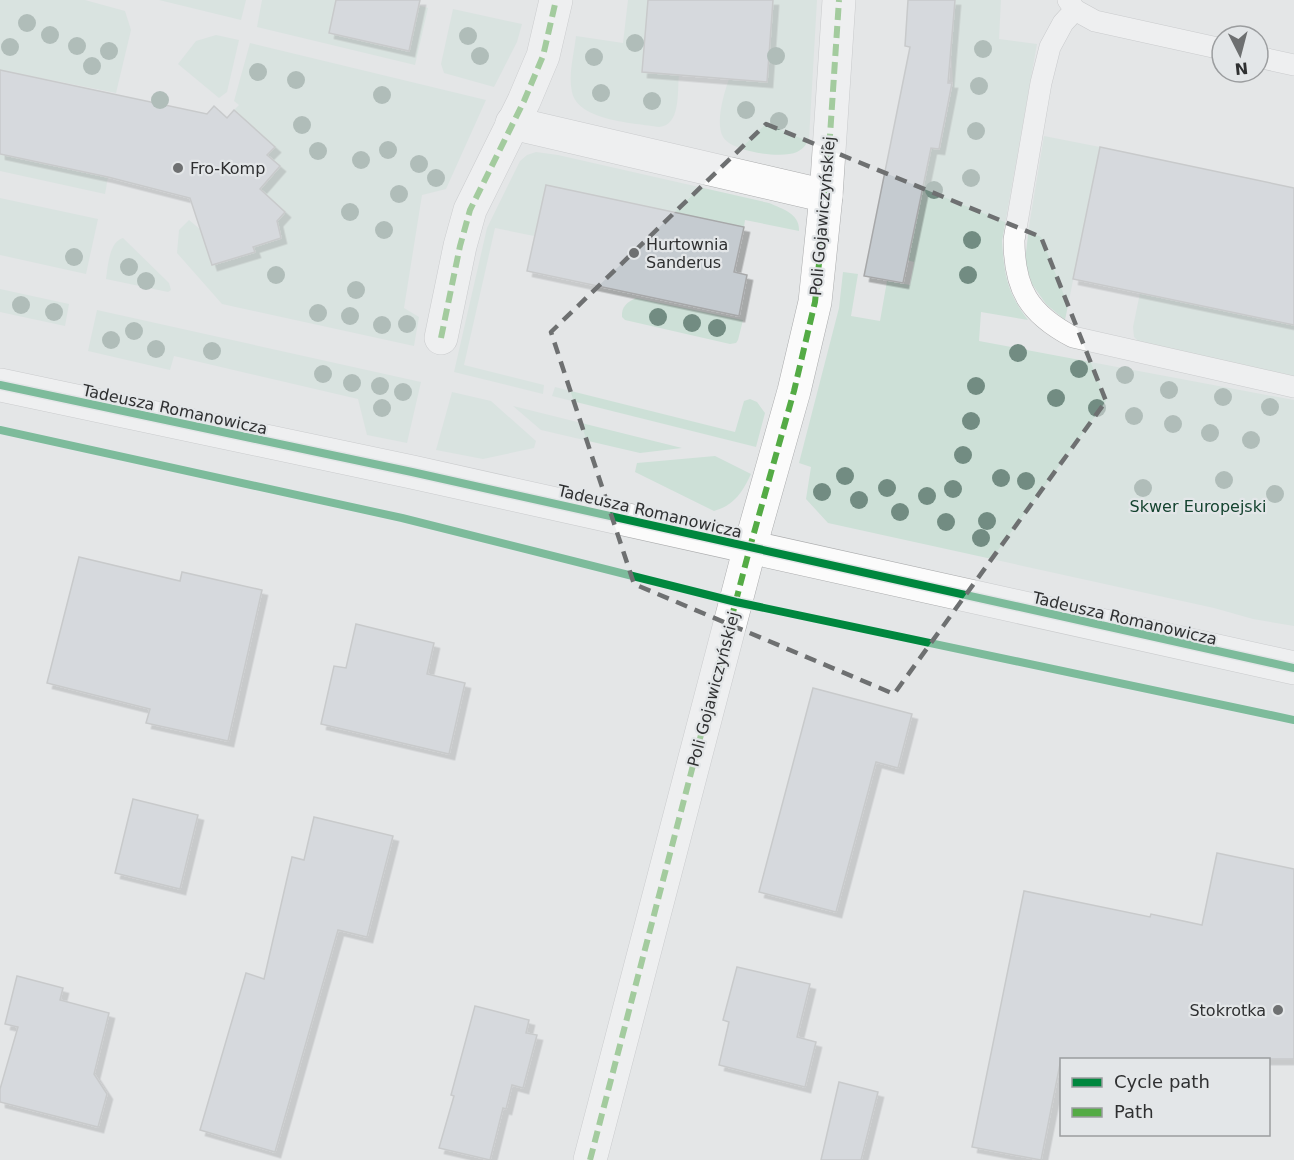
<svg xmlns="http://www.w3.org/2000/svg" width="1294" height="1160" viewBox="0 0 1294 1160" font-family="'DejaVu Sans',sans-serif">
  <defs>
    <filter id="shadow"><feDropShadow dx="5.5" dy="5.5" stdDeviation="0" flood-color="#0004"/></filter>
  </defs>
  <rect width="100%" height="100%" fill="#e4e6e7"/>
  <!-- green -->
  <g fill="#cde0d7">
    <path d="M0 0H85L125 11 131 30 116 93 0 70Z"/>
    <path d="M159 0H246L241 20Z"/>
    <path d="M262 0H336L329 33 409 51V3L428 8 415 65 257 27Z"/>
    <path d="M628 0H648L642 72 679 75C677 92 681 125 659 127 635 123 578 121 572 92 568 75 574 54 576 36L623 43Z"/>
    <path d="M773 0H817L809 139C806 145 803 149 797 152 782 159 732 152 723 137 715 123 724 93 729 79L767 82Z"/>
    <path d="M955 0H1001L999 39 1037 44 1002 241C1004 274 1007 293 1028 320L981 312 979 341 1294 400V626L1253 619 1214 608 828 523 806 499 811 467 799 463 839 308 843 272 858 274 851 316 880 321 887 281 910 285 914 262 907 260 930 148 940 149 953 83 951 50 905 46 951 50Z"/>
    <path d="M453 9 522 24 517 42 494 87 444 73 441 64Z"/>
    <path d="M216 35 239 40 227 92 219 98 178 64 196 41Z"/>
    <path d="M250 43 486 100 446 189 422 195 404 308 419 317 414 346 222 304 177 253 179 230 189 220 201 230 213 265 254 252 253 247 281 238 277 221 259 189 280 167 267 155 275 147 234 110 239 105 234 101Z"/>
    <path d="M1044 136 1100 147 1065 320 1046 304 1032 284 1025 262 1029 226Z"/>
    <path d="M536 152 558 155 769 203C783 209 800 214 799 231L745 220 744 227 546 185 534 236 495 228 464 365 544 385 543 394 454 372 487 228 520 161 527 155Z"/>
    <path d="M0 154 108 177 105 194 0 171Z"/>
    <path d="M0 198 98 219 86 274 0 255Z"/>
    <path d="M123 238 169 283 171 290 168 292 106 279C108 266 109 242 123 238Z"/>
    <path d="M0 289 69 304 65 326 0 312Z"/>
    <path d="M1140 293 1294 325V376L1141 344 1134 337 1133 327Z"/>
    <path d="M636 298 743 320 738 340 736 343 730 344 625 320 622 317C621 306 628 302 636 298Z"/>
    <path d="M97 310 421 382 407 443 367 435 358 399 174 356 170 370 88 351Z"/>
    <path d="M555 387 735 432 744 401 750 399 757 402 765 413 756 447 552 396Z"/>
    <path d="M452 392 491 401 536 441 534 448 483 459 436 450Z"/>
    <path d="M513 406 682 448 640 453 541 430Z"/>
    <path d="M715 456 751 474C742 493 734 505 714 511L635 472 637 463Z"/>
  </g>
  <!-- building -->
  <g fill="#c5cbd0" stroke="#a7a8a9" stroke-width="1.5" filter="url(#shadow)">
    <path d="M336 0H420L409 51 329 33Z"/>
    <path d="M648 0H773L767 82 642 72Z"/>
    <path d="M908 0H955L948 83H952L939 149 931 148 903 283 864 276 910 47 905 46Z"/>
    <path d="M0 70 207 114 214 106 227 118 234 110 275 147 267 155 280 166 260 189 285 212 277 221 281 238 253 247 255 252 212 265 190 198 108 177 0 154Z"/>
    <path d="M1100 147 1294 188V325L1073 279Z"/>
    <path d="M546 185 744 227 734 272 747 275 739 316 527 271Z"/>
    <path d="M79 557 180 581 182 572 262 590 228 741 146 723 150 709 47 683Z"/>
    <path d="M356 624 434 643 427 674 465 683 449 754 321 724 334 666 346 668Z"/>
    <path d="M813 688 912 714 898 768 876 762 836 912 759 892Z"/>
    <path d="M133 799 198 815 180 889 115 873Z"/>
    <path d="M314 817 393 836 367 937 338 930 275 1152 200 1130 246 973 264 979 292 857 304 860Z"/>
    <path d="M1217 853 1294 869V1059H1061L1041 1160 972 1147 1024 891 1150 917 1151 914 1202 925Z"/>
    <path d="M737 967 810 984 797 1037 816 1042 805 1087 719 1065 729 1022 723 1020Z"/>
    <path d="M17 976 63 988 60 1000 109 1013 94 1074 107 1094 98 1127 0 1102V1089L18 1027 5 1024Z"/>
    <path d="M475 1006 529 1020 526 1033 537 1035 523 1088 512 1085 506 1109 503 1108 490 1160 439 1148 454 1096 451 1095Z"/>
    <path d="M839 1082 878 1092 861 1160H821Z"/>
  </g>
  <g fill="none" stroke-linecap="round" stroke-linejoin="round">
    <defs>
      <g id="service">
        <path d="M1068 0 1075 10 1095 21 1222 49"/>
        <path d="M1075 10 1063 23 1050 47 1041 83 1014 240C1014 289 1029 314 1073 337L1294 387"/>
        <path d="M1258 57 1294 65"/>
      </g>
      <g id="minor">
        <path d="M512 123 826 196"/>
        <path d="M441 338 460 246 470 210 524 101 543 56 556 0"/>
        <path d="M590 1160 750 547 794 391 815 302 826 196 839 0"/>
      </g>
      <path id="tertiary" d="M0 385 412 472 1294 668"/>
    </defs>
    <!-- service casing -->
    <use href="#service" stroke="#abacad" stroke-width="22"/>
    <!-- minor casing -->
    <use href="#minor" stroke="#abacad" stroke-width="34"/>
    <!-- tertiary casing -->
    <use href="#tertiary" stroke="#abacad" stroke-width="34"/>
    <!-- service -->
    <use href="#service" stroke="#fbfbfb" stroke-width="21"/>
    <!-- minor -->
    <use href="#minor" stroke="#fbfbfb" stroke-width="33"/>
    <!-- tertiary -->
    <use href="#tertiary" stroke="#fbfbfb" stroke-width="33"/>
    <!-- quiet -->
    <g stroke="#54ab45" stroke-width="6" stroke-dasharray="12 6" stroke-linecap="butt">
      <path d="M441 338 460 246 470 210 524 101 543 56 556 0"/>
      <path d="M590 1160 750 547 794 391 815 302 826 196 839 0"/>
    </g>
    <defs>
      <g id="cycleway">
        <path d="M0 385 412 472 1294 668"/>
        <path d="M0 430 402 518 736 602 1294 720"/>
      </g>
    </defs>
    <!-- cycleway casing -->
    <use href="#cycleway" stroke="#e3e6e8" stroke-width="11"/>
    <!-- cycleway -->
    <use href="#cycleway" stroke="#00873e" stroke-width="8"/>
  </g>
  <!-- trees -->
  <g fill="#728c82">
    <circle cx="27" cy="23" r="9"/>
    <circle cx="50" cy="35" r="9"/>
    <circle cx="468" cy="36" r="9"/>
    <circle cx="635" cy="43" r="9"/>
    <circle cx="77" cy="46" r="9"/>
    <circle cx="10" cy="47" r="9"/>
    <circle cx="983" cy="49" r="9"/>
    <circle cx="109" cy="51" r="9"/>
    <circle cx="480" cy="56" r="9"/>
    <circle cx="776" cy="56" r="9"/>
    <circle cx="594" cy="57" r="9"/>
    <circle cx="92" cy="66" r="9"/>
    <circle cx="258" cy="72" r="9"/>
    <circle cx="296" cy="80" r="9"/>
    <circle cx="979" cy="86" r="9"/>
    <circle cx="601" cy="93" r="9"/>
    <circle cx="382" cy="95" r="9"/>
    <circle cx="160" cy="100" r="9"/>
    <circle cx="652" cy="101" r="9"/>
    <circle cx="746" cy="110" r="9"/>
    <circle cx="779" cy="121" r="9"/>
    <circle cx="302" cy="125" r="9"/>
    <circle cx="976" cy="131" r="9"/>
    <circle cx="388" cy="150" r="9"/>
    <circle cx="318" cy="151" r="9"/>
    <circle cx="361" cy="160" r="9"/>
    <circle cx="419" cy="164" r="9"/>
    <circle cx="436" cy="178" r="9"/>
    <circle cx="971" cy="178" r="9"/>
    <circle cx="934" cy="190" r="9"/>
    <circle cx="399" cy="194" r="9"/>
    <circle cx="350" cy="212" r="9"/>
    <circle cx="384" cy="230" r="9"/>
    <circle cx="972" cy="240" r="9"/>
    <circle cx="74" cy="257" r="9"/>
    <circle cx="129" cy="267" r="9"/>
    <circle cx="276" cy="275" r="9"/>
    <circle cx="968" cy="275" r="9"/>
    <circle cx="146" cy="281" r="9"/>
    <circle cx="356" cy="290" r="9"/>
    <circle cx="21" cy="305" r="9"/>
    <circle cx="54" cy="312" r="9"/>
    <circle cx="318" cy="313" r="9"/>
    <circle cx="350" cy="316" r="9"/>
    <circle cx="658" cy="317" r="9"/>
    <circle cx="692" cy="323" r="9"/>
    <circle cx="407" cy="324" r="9"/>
    <circle cx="382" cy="325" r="9"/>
    <circle cx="717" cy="328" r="9"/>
    <circle cx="134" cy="331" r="9"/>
    <circle cx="111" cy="340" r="9"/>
    <circle cx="156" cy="349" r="9"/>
    <circle cx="212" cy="351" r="9"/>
    <circle cx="1018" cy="353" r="9"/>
    <circle cx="1079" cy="369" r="9"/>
    <circle cx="323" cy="374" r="9"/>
    <circle cx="1125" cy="375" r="9"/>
    <circle cx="352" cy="383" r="9"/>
    <circle cx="380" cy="386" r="9"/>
    <circle cx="976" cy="386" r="9"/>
    <circle cx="1169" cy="390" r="9"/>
    <circle cx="403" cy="392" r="9"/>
    <circle cx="1223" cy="397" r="9"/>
    <circle cx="1056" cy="398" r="9"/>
    <circle cx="1270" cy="407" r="9"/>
    <circle cx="382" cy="408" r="9"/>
    <circle cx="1097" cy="408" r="9"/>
    <circle cx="1134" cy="416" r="9"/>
    <circle cx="971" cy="421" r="9"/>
    <circle cx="1173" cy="424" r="9"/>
    <circle cx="1210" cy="433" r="9"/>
    <circle cx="1251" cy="440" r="9"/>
    <circle cx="963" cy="455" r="9"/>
    <circle cx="845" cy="476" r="9"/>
    <circle cx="1001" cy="478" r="9"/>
    <circle cx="1224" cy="480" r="9"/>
    <circle cx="1026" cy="481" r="9"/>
    <circle cx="887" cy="488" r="9"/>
    <circle cx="1143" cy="488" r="9"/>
    <circle cx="953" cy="489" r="9"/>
    <circle cx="822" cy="492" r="9"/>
    <circle cx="1275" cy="494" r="9"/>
    <circle cx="927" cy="496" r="9"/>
    <circle cx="859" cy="500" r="9"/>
    <circle cx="900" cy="512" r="9"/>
    <circle cx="987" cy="521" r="9"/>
    <circle cx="946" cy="522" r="9"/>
    <circle cx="981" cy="538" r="9"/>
  </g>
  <!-- marked area -->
  <path d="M0 0H1294V1160H0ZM766 124 1041 237 1106 401 894 694 634 584 551 332Z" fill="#e4e6e7" fill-opacity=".55" fill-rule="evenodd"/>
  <path fill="none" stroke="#6e7071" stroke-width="4.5" stroke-dasharray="12 8" stroke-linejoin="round" d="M766 124 1041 237 1106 401 894 694 634 584 551 332Z"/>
  <!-- markers -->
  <g fill="#6e7071" stroke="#e3e6e8" stroke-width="2">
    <circle cx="178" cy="168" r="6"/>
    <circle cx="634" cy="253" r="6"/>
    <circle cx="1278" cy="1010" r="6"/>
  </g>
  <g text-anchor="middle" stroke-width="4.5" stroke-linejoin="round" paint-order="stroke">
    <!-- poi labels -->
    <g font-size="16" fill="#2f3031" stroke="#e3e6e8" text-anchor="start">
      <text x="190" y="174">Fro-Komp</text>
      <text x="646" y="250">Hurtownia<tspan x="646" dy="18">Sanderus</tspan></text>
      <text x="1266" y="1016" text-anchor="end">Stokrotka</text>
    </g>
    <!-- street labels -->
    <g font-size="16" fill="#2f3031" stroke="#e3e6e8">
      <text transform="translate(822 216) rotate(-85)" y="6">Poli Gojawiczyńskiej</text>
      <text transform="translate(175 409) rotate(12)" y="6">Tadeusza Romanowicza</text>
      <text transform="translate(650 511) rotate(13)" y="6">Tadeusza Romanowicza</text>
      <text transform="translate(1125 618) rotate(13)" y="6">Tadeusza Romanowicza</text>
      <text transform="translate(713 689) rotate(-75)" y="6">Poli Gojawiczyńskiej</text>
    </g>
    <!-- park labels -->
    <g font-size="16" fill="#14432f" stroke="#e3e6e8">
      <text x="1198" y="512">Skwer Europejski</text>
    </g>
  </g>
  <!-- legend -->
  <rect x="1060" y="1058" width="210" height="78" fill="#e3e6e8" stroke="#9b9d9f" stroke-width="1.5"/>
  <rect x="1072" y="1078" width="30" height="9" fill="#00873e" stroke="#9b9d9f" stroke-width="1.5"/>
  <text x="1114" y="1088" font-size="18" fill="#2f3031">Cycle path</text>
  <rect x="1072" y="1108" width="30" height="9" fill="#54ab45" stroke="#9b9d9f" stroke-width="1.5"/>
  <text x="1114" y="1118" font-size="18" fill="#2f3031">Path</text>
  <!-- north arrow -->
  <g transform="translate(1240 54) rotate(174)"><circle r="28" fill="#e3e6e8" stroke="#9b9d9f" stroke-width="1.5"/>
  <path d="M0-4.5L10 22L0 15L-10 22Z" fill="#6e7071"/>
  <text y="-9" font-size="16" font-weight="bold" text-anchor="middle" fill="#2f3031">N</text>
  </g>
</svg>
